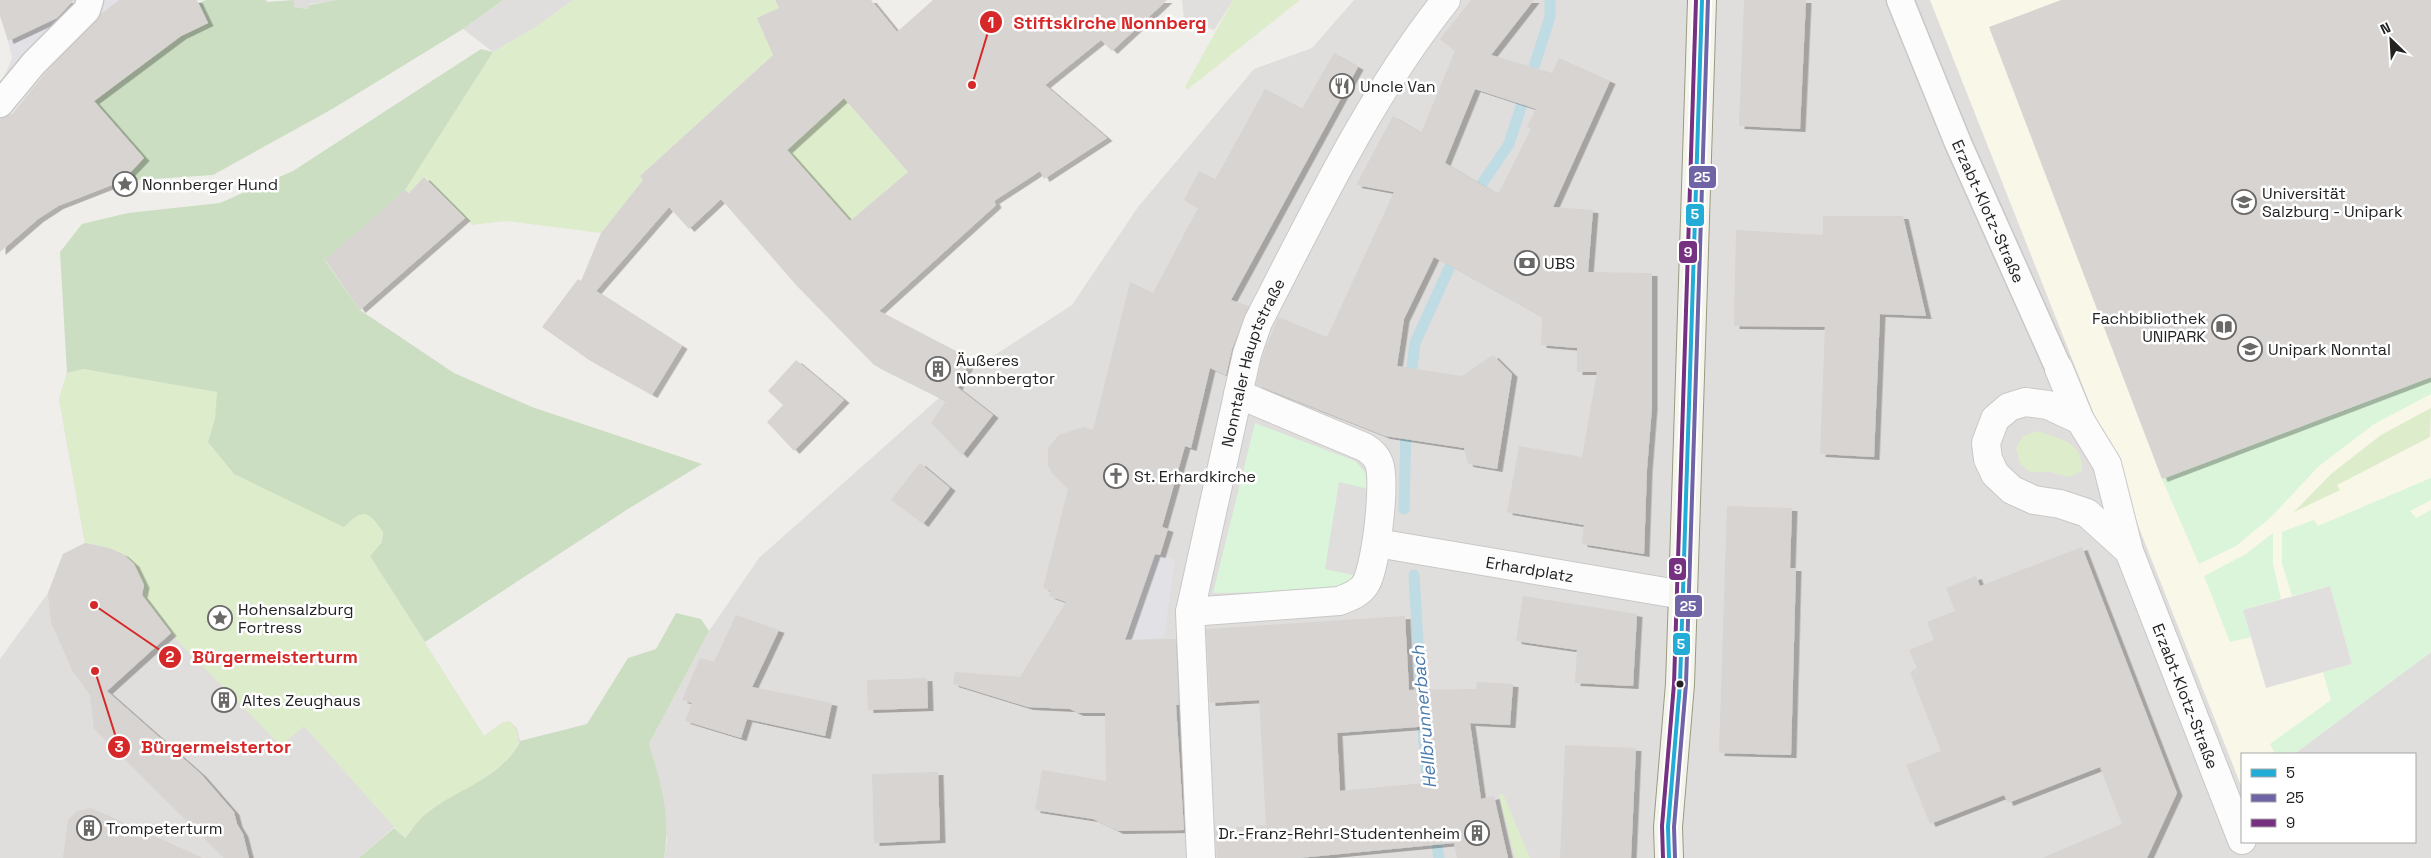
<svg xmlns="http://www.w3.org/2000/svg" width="2431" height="858" viewBox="0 0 2431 858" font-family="'Space Grotesk',sans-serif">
  <defs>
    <filter id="shadow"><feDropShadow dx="5.5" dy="3" stdDeviation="0" flood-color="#0004"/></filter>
  </defs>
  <rect width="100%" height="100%" fill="#f0eeeb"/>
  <!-- residential -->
  <g fill="#dfdedc" fill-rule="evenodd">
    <path d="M294 0H339V1L309 4V9L294 7Z"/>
    <path d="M503 0H574L534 28 493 52 463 29Z"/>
    <path d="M1354 0H2431V858H664L667 840 649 744 709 631 759 558 967 373 1072 305 1138 207 1254 69 1312 48ZM2242 754H2415V842H2242Z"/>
    <path d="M67 373 370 556 484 736 502 723 509 721 517 728 520 741 393 828 359 858H0V659L48 593 63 554 85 543 59 399Z"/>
  </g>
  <!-- education -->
  <path fill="#f8f7e8" d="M1930 0H2431V652L2294 754H2242V788Z"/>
  <!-- grass -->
  <g fill="#ddeccb">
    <path d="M574 0H775L779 8 773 55 640 176 643 180 601 233 506 221 472 225 425 177 409 193 405 190 493 52 534 28Z"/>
    <path d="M1233 0H1300L1187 90 1185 87Z"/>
    <path d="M844 98 908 172 850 221 787 150Z"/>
    <path d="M83 369 218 392 215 418 208 442 234 474 356 515C371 511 375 520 383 531L382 542 370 556 484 736 502 723 509 721C548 756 449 795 427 812 419 819 412 830 404 838L304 726 281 746 176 639 142 595C144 585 142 581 138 572 128 551 106 549 85 543L59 399 67 373Z"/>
    <path d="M2431 408 2430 437 2337 485 2340 490 2294 512 2331 474 2381 435Z"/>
    <path d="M2038 431C2061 440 2083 441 2082 471L2070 477 2050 472H2030L2020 464 2016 448 2023 436Z"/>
    <path d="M1503 794 1530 858H1515L1499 795Z"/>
  </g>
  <!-- forest -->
  <g fill="#cbdec1">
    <path d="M206 0H266L267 2 294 0V7L308 9 309 5 339 0H503L463 29 334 108 213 175 122 181 93 102 164 48 163 45 208 23 198 3Z"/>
    <path d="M481 49 493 52 405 190 325 261 360 310 454 373 532 407 702 464 628 509 425 642 370 556 382 542 383 532C368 510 363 508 344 527L234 474 208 442 215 418 217 392 83 369 67 373 60 252 82 224 128 213 220 203 293 171Z"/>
    <path d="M676 613 701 619 709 631 649 744C661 784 671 815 664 858H359L394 828 405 838C412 830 419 818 428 812 458 789 503 777 520 741L587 724 628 658 656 649Z"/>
  </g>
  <!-- park -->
  <g fill="#daf5da">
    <path d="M2431 377V394L2374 424 2319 466 2271 517 2236 546 2199 564 2162 479Z"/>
    <path d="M1255 423 1355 461 1365 472 1368 489 1339 482 1325 569 1353 575 1348 586 1334 591 1213 593Z"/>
    <path d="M2431 478V500L2410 511 2416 518 2431 510V652L2294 754H2275L2270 744 2331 700 2323 672 2352 664 2330 586 2292 596 2282 563V532L2314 520 2318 526Z"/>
    <path d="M2273 533V564L2281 599 2243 610 2251 637 2230 642 2204 576 2246 554Z"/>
  </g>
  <!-- parking -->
  <g fill="#e0dfde">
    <path d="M1182 0H1233L1214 30 1184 20Z"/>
    <path d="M2330 586 2352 664 2266 688 2243 610Z"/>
  </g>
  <!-- plaza -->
  <g fill="#e2e1e5">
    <path d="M56 0H119L52 56 0 121V86L12 58 8 41 62 14Z"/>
    <path d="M1153 553 1175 559 1164 638 1127 640Z"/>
  </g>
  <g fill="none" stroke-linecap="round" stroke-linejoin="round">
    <!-- stream -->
    <g stroke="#bfdbe3" stroke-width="11">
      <path d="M1477 191 1509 144 1550 17V0"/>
      <path d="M1410 383 1415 343 1456 253"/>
      <path d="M1404 509 1406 424"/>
      <path d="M1414 575 1425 760 1430 797"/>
      <path d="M1435 830 1439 858"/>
    </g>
  </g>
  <!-- building -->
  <g fill="#d7d4d2" fill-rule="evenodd" filter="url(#shadow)">
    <path d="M0 0H74L57 18 8 41 0 16Z"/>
    <path d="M119 0H197L208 23 181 36 94 101 144 158 122 181 58 206 38 219 0 252V119L12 114 45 73 101 14Z"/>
    <path d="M775 0H871L897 32 933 0H1167L1112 51 1101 40 1045 85 1107 138 1044 179 1040 171 994 201 996 205 879 311 971 359 957 387 993 415 962 455 931 423 946 401 874 365 797 286 721 199 689 229 669 207 596 291 682 346 652 395 589 360 542 327 578 279 581 281 601 233 643 180 640 176 773 55 757 18 779 8ZM844 98 908 172 850 221 787 150Z"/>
    <path d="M1471 0H1534L1491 55 1552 73 1559 58 1610 81 1553 207 1593 210 1588 272 1652 273V407L1647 469 1644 554 1582 544 1584 525 1507 512 1519 446 1582 457 1597 372H1577V348L1541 345 1542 317 1434 257 1404 319 1397 366 1462 376 1493 355 1512 374 1497 469 1468 464 1464 448 1385 436 1256 385 1262 358 1278 317 1327 337 1394 192 1356 185 1393 116 1421 133 1455 51 1440 39ZM1475 89 1536 109 1527 127 1531 129 1498 194 1445 163Z"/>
    <path d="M1744 0H1806L1800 129 1739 126Z"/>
    <path d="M2061 0H2431V377L2162 479 1989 27Z"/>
    <path d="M1334 53 1358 67 1231 300 1249 306 1232 349 1226 375 1210 368 1191 448 1185 446 1162 527 1168 529 1160 555 1155 554 1125 640 1176 639 1179 705H1176L1184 830 1118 831 1093 819 1035 810 1042 770 1106 781 1105 713H1078L1070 709 1028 707 953 684 955 672 1020 677 1066 602 1049 596 1051 591 1043 588 1068 489 1052 473 1048 465V448L1059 435 1083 427 1093 430 1130 282 1153 293 1198 208 1184 200 1199 171 1215 180 1265 89 1302 109Z"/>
    <path d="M424 177 465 218 360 310 325 260 405 190 409 193Z"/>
    <path d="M1823 216H1903L1926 316 1880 314 1874 457 1820 454 1825 327 1734 326 1736 230 1823 235Z"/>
    <path d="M796 360 844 400 794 451 767 422 783 405 768 391Z"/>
    <path d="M920 463 950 488 923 524 891 500Z"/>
    <path d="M1727 506 1792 508 1790 568H1796L1791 755 1719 753Z"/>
    <path d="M85 543 109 548 123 554 134 564 144 585 142 595 171 633 107 691 201 774 234 812 237 824 243 834 249 858H224L94 729 90 695 72 670 51 622 48 593 63 554Z"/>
    <path d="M2082 547 2177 793 2147 858H2042L2122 824 2100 767 2008 803 2004 795 1930 824 1906 765 1941 751 1910 672 1917 668 1909 650 1934 640 1927 622 1955 611 1946 588 1976 576 1980 586Z"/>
    <path d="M1523 596 1637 614 1633 686 1575 683 1577 650 1516 641Z"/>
    <path d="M736 615 779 630 752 687 832 703 825 736 747 719 741 738 685 721 692 703 682 700 700 658 714 662Z"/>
    <path d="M1405 616 1409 690 1476 689 1477 682 1513 684 1510 725 1470 723 1481 799 1494 796 1508 858H1457L1454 843 1299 858H1217L1215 829 1266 825 1259 700 1210 703 1206 629ZM1430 726 1435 782 1340 791 1337 733Z"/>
    <path d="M927 678 928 708 868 710 867 680Z"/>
    <path d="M1565 745 1636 748 1631 858H1560Z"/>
    <path d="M938 772 940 840 874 843 872 774Z"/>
    <path d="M91 808 203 858H63L68 820 77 811Z"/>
  </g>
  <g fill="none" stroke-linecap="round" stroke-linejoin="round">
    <defs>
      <g id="pedestrian">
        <path id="s1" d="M1900 0 1958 143 2059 369"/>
        <path d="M0 104 34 63 87 10 90 0"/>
      </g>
      <g id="minor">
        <path d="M2059 369 2080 420"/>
        <path id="s2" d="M1377 543 1683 595"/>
        <path id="s3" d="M2129 551 2087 513 2060 504 2034 500 2012 490 1995 474 1988 459 1986 443 1995 419 2009 407 2025 402 2048 405 2080 420 2107 464 2129 551 2242 840"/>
        <path d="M1190 612 1339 601C1349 597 1359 594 1365 585 1376 569 1386 481 1379 463 1376 455 1371 451 1364 447L1238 394"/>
        <path id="s4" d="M1201 858 1190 612 1247 354 1258 322C1315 212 1368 98 1446 0"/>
      </g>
      <path id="secondary" d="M1669 858 1668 827 1680 684 1683 595 1702 0"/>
    </defs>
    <!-- pedestrian casing -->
    <use href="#pedestrian" stroke="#c9c8c7" stroke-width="29"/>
    <!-- minor casing -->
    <use href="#minor" stroke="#c9c8c7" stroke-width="30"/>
    <!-- secondary casing -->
    <use href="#secondary" stroke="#999a82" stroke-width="30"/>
    <!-- pedestrian -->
    <use href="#pedestrian" stroke="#fdfcfc" stroke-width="26"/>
    <!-- minor -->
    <use href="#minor" stroke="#fdfcfc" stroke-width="28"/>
    <!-- secondary -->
    <use href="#secondary" stroke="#f4f4ed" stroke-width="28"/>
    <defs>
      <path id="bus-1" d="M1669 858 1668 827 1680 684 1702 0"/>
      <path id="bus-2" d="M1675 858 1674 827 1686 684 1708 0"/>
      <path id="bus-3" d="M1663 858 1662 826 1674 684 1696 0"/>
    </defs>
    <!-- bus-1 casing -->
    <use href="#bus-1" stroke="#fff" stroke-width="8"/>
    <!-- bus-2 casing -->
    <use href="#bus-2" stroke="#fff" stroke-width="8"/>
    <!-- bus-3 casing -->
    <use href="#bus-3" stroke="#fff" stroke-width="8"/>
    <!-- bus-1 -->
    <use href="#bus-1" stroke="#22acd6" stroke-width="4"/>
    <!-- bus-2 -->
    <use href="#bus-2" stroke="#6f64a5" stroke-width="4"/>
    <!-- bus-3 -->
    <use href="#bus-3" stroke="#763180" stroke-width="4"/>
  </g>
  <!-- icons -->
  <defs>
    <symbol id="restaurant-ring" viewBox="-11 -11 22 22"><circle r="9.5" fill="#fff" stroke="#6a6968" stroke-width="1.5"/><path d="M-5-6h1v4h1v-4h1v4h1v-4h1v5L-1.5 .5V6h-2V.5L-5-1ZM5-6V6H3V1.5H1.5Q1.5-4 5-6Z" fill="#6a6968"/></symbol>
    <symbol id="sight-ring" viewBox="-11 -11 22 22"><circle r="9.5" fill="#fff" stroke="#6a6968" stroke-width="1.5"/><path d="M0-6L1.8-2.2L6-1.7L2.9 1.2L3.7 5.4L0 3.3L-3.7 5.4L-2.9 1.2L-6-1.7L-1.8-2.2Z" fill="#6a6968"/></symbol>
    <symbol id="university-ring" viewBox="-11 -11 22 22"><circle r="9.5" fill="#fff" stroke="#6a6968" stroke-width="1.5"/><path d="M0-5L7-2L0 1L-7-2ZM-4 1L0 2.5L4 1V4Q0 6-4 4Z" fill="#6a6968"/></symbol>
    <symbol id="bank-ring" viewBox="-11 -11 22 22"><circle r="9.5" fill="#fff" stroke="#6a6968" stroke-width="1.5"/><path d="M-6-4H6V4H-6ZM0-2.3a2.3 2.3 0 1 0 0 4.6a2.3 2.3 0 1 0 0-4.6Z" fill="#6a6968"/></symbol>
    <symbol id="library-ring" viewBox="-11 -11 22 22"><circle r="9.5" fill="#fff" stroke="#6a6968" stroke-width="1.5"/><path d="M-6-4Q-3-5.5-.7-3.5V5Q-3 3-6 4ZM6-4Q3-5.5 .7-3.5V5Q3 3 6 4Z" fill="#6a6968"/></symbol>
    <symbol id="building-ring" viewBox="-11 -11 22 22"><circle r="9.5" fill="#fff" stroke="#6a6968" stroke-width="1.5"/><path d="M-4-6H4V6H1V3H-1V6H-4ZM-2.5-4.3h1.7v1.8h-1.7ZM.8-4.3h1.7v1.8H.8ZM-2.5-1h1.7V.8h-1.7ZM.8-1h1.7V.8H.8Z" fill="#6a6968"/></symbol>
    <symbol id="church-ring" viewBox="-11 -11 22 22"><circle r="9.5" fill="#fff" stroke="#6a6968" stroke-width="1.5"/><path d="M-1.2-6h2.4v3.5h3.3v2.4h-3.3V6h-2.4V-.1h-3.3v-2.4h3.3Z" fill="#6a6968"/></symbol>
  </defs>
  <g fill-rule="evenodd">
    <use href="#restaurant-ring" x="1328" y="72" width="28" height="28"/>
    <use href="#sight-ring" x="111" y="170" width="28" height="28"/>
    <use href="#university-ring" x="2230" y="188" width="28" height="28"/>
    <use href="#bank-ring" x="1513" y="249" width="28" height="28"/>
    <use href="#library-ring" x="2210" y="313" width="28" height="28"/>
    <use href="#university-ring" x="2236" y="335" width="28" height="28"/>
    <use href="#building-ring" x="924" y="355" width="28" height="28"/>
    <use href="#church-ring" x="1102" y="462" width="28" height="28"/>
    <use href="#sight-ring" x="206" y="604" width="28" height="28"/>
    <use href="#building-ring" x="210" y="686" width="28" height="28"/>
    <use href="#building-ring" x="75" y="814" width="28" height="28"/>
    <use href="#building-ring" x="1463" y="819" width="28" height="28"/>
  </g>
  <!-- markers -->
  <circle fill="#222" stroke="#fff" stroke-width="2" cx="1680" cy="684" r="4.5"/>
  <g text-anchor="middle" stroke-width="5" stroke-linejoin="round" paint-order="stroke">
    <!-- poi labels -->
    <g font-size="16" fill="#222" stroke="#fff" text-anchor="start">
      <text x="1360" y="92">Uncle Van</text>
      <text x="142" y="190">Nonnberger Hund</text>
      <text x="2262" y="199">Universität<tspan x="2262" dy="18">Salzburg - Unipark</tspan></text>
      <text x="1544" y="269">UBS</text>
      <text x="2206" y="324" text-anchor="end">Fachbibliothek<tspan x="2206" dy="18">UNIPARK</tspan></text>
      <text x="2268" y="355">Unipark Nonntal</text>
      <text x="956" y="366">Äußeres<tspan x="956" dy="18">Nonnbergtor</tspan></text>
      <text x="1134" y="482">St. Erhardkirche</text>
      <text x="238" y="615">Hohensalzburg<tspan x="238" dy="18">Fortress</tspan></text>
      <text x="242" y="706">Altes Zeughaus</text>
      <text x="106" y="834">Trompeterturm</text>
      <text x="1460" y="839" text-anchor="end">Dr.-Franz-Rehrl-Studentenheim</text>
    </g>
    <!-- street labels -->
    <g font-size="16" fill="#222" stroke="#fff">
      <text dy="6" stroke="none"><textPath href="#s1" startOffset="229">Erzabt-Klotz-Straße</textPath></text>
      <text dy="6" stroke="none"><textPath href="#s4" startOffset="504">Nonntaler Hauptstraße</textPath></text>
      <text dy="6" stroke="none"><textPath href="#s2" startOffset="155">Erhardplatz</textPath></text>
      <text dy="6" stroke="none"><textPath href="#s3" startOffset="608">Erzabt-Klotz-Straße</textPath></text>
    </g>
    <!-- water labels -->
    <g font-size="18" font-style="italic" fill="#4a7aab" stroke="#fff">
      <text transform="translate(1424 717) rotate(-95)" y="6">Hellbrunnerbach</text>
    </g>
  </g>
  <!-- callouts -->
  <path fill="none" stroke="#d62828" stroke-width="2" d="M972 85L991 22M94 605L170 657M95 671L119 747"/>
  <g fill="#d62828" stroke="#fff" stroke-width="2">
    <circle cx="972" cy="85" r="5"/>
    <circle cx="94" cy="605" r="5"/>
    <circle cx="95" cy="671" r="5"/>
    <circle cx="991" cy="22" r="12"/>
    <circle cx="170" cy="657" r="12"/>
    <circle cx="119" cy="747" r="12"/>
  </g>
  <g font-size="15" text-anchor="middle" font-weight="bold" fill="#fff">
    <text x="991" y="28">1</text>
    <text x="170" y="662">2</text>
    <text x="119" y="752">3</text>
  </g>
  <g font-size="18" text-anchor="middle" font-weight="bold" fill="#d62828" stroke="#fff" stroke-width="5" stroke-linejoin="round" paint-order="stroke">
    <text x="1110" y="29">Stiftskirche Nonnberg</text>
    <text x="275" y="663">Bürgermeisterturm</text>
    <text x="216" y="753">Bürgermeistertor</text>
  </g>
  <g stroke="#fff" stroke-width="2">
    <rect x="1688" y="165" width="29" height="24" rx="5" fill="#6f64a5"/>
    <rect x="1685" y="203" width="20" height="24" rx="5" fill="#22acd6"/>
    <rect x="1678" y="240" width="20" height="24" rx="5" fill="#763180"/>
    <rect x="1668" y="557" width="19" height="24" rx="5" fill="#763180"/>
    <rect x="1674" y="594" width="29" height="24" rx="5" fill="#6f64a5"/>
    <rect x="1672" y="632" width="19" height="24" rx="5" fill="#22acd6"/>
  </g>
  <g font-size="14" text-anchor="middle" font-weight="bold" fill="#fff">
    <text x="1702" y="182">25</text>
    <text x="1695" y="219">5</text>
    <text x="1688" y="257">9</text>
    <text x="1678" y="574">9</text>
    <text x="1688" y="611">25</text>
    <text x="1681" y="649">5</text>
  </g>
  <!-- legend -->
  <rect x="2241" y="753" width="175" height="90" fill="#ffffff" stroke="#a7a7a7"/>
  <rect x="2251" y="769" width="25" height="8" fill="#22acd6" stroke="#a7a7a7"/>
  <text x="2286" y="778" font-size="15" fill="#222222">5</text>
  <rect x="2251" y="794" width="25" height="8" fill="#6f64a5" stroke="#a7a7a7"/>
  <text x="2286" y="803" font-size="15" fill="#222222">25</text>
  <rect x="2251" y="819" width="25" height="8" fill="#763180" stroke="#a7a7a7"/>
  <text x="2286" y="828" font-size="15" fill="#222222">9</text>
  <!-- north arrow -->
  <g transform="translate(2391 40) rotate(335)" stroke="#ffffff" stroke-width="4" paint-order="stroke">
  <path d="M0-4L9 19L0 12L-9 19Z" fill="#222222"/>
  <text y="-8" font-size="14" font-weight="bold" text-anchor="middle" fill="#222222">N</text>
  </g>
</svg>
